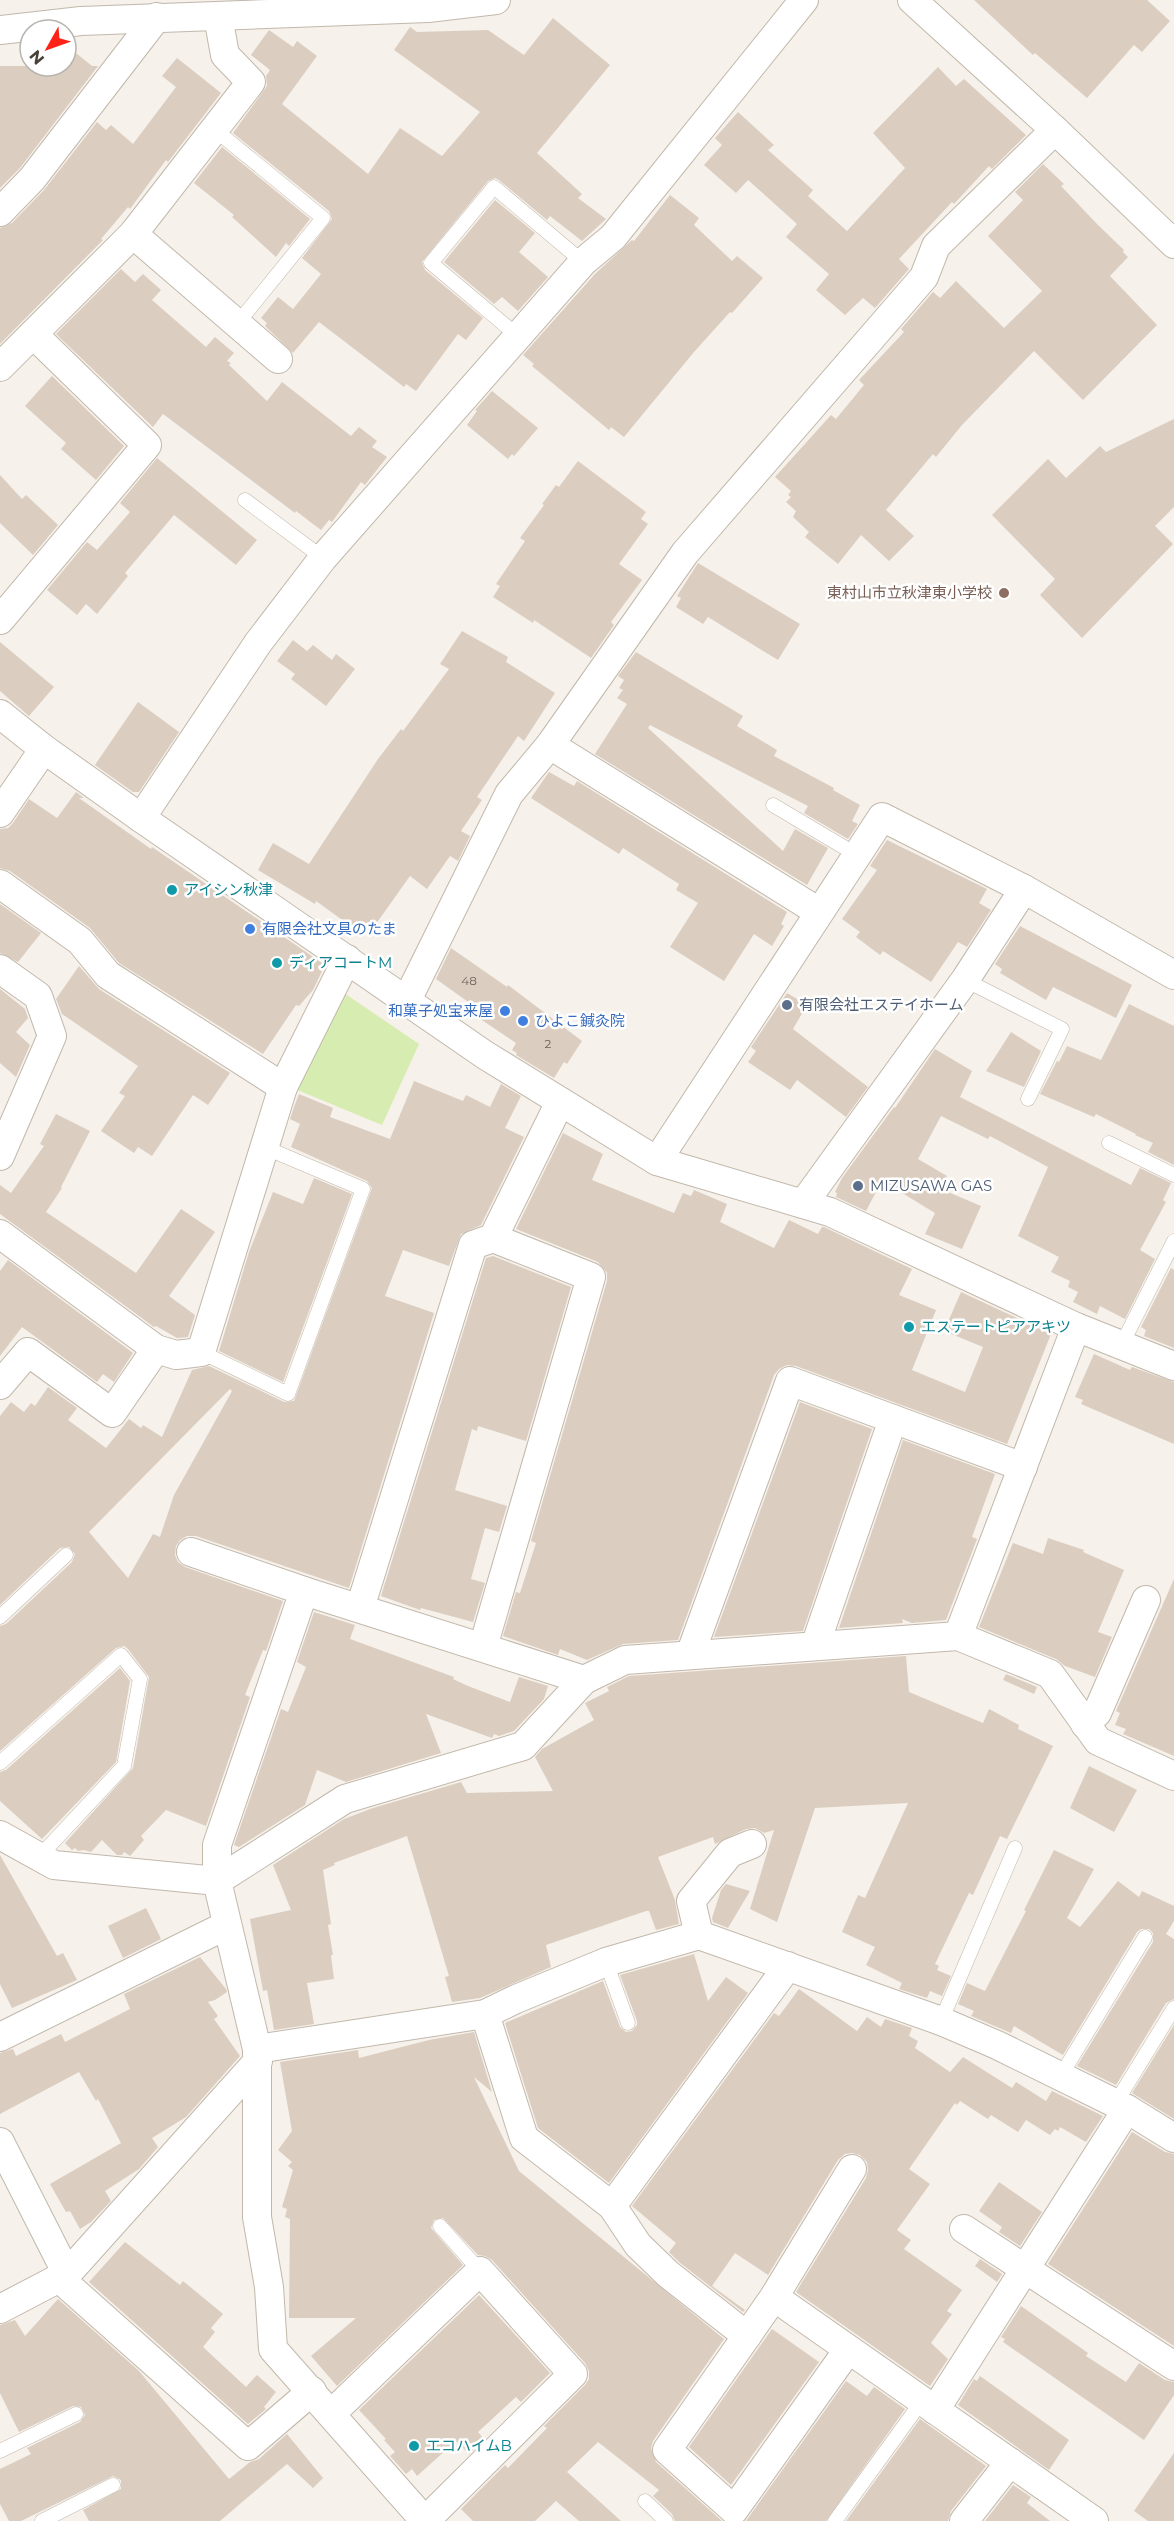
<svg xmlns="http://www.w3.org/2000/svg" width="1174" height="2521" viewBox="0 0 1174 2521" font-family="Montserrat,'Noto Sans JP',sans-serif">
  <rect width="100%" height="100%" fill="#f6f1ea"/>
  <!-- green -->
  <path fill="#d7ecb0" d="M341 991 419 1044 382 1125 295 1089Z"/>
  <!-- building -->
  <g fill="#dbcec1" fill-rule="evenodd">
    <path d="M974 0H1147L1170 21 1142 52 1134 45 1087 98 1035 53 1033 55Z"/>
    <path d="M553 18 610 65 537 153 582 194 578 198 606 219 582 241 550 216 547 220 499 180 495 178 488 181 422 262 425 270 483 318 466 340 458 334 416 391 406 384 404 387 319 322 293 353 265 326 267 323 261 318 278 297 293 309 321 274 302 258 332 219 329 211 233 133 267 86 266 76 270 70 251 55 269 30 293 47 297 41 317 56 282 104 368 174 400 128 442 156 480 112 394 50 410 27 417 32 488 30 524 55Z"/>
    <path d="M66 45 92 66H98L20 168 0 188V66H66Z"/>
    <path d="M177 58 221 93 168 162 166 160 130 209 128 207 101 239 103 240 0 344V228L12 223 44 190 97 122 106 130 111 125 133 144 176 87 162 76Z"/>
    <path d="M938 67 956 86 964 79 1026 135 992 169 989 166 954 204 952 202 899 259 909 269 875 308 863 298 845 315 816 290 829 274 786 237 797 224 748 180 736 193 704 165 722 145 715 138 738 112 774 145 768 150 813 190 808 196 847 231 905 168 873 133Z"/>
    <path d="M222 147 310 219 289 246 286 243 276 257 232 217 234 215 194 183Z"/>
    <path d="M1043 164 1064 184 1061 186 1097 224 1124 250 1123 252 1128 257 1110 276 1157 325 1083 400 1034 351 962 425 936 457 933 454 886 510 914 536 889 561 861 535 838 564 805 537 809 532 793 517 796 511 786 502 791 497 788 495 791 491 775 477 831 415 836 419 864 385 859 380 904 332 901 329 933 292 940 298 956 281 1004 328 1042 291 988 236 1023 200 1015 192Z"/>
    <path d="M670 195 699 218 694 225 732 261 737 256 763 278 732 313 730 312 694 352 624 437 611 427 609 430 532 366 534 364 523 355 595 274 632 240 634 241Z"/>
    <path d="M495 200 535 233 519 252 548 277 518 311 502 297 494 304 444 262Z"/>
    <path d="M121 269 135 282 143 274 161 290 152 300 206 347 215 337 234 353 227 361 231 363 229 365 267 401 282 382 351 436 359 427 377 441 372 447 387 457 365 485 361 482 332 522 329 520 321 530 296 511 295 513 163 414 153 427 56 334Z"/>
    <path d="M52 376 124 446 96 480 61 449 66 443 25 406Z"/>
    <path d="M492 391 538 428 514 456 512 454 508 459 467 425 477 411 475 410Z"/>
    <path d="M1174 419V507L1155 526 1173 544 1082 638 1040 595 1055 579 992 515 1048 459 1066 478 1100 446 1106 452Z"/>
    <path d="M157 458 257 540 236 565 174 515 125 573 128 576 97 614 86 604 77 615 47 590 87 542 97 550 130 512 120 503Z"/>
    <path d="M578 461 646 512 641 519 648 524 619 564 642 580 611 622 614 625 591 658 534 620 533 623 493 597 500 586 496 584 525 541 520 538 544 505 542 504 556 485 559 487Z"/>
    <path d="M0 475 22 499 26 495 58 525 33 555 0 523Z"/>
    <path d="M698 563 800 624 778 660 708 617 703 624 676 607 681 598 677 596Z"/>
    <path d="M462 631 508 657 506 662 555 693 524 741 518 736 477 797 482 800 461 831 470 836 458 861 450 856 427 889 410 876 371 931 368 929 363 935 316 901 315 904 258 870 273 843 309 864 378 759 401 729 403 731 449 669 440 664Z"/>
    <path d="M293 640 307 651 313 645 332 660 336 654 355 669 326 706 291 679 295 674 277 661Z"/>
    <path d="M0 642 54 687 29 716 0 691Z"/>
    <path d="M636 652 743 716 737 726 777 750 774 756 834 788 833 790 860 805 852 821 858 824 848 839 804 813 808 806 650 725 648 728 783 851 795 829 828 848 807 885 595 754 627 704 617 698 623 690 619 688 624 680 618 676Z"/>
    <path d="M138 702 179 732 139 792H133L95 765Z"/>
    <path d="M549 772 574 786 577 781 787 912 781 924 784 926 772 946 754 934 724 981 670 947 698 903 676 890 679 884 623 848 619 854 531 798Z"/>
    <path d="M76 792 84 798H79L151 849 152 847 325 965 313 990 299 1006 296 1005 263 1054 119 963 90 928 10 871 0 868V829L8 828 13 823 29 799 57 818Z"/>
    <path d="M887 840 987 889 979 903 991 910 967 947 958 942 931 982 883 951 880 955 856 937 860 932 842 919 877 870 870 866Z"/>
    <path d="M0 904 41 933 18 962 0 953Z"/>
    <path d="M1020 926 1132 985 1116 1018 1053 987 1046 1000 1000 973 1002 969 995 964Z"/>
    <path d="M451 948 507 987 508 985 582 1041 567 1064 564 1062 554 1078 516 1055 517 1053 512 1050 516 1043 467 1010 471 1004 436 979Z"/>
    <path d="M79 966 99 989 230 1073 208 1105 193 1095 152 1156 138 1147 134 1153 101 1131 125 1096 119 1093 138 1066 62 1014 56 999Z"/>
    <path d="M0 989 25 1009 28 1018 16 1032 30 1045 16 1077 0 1063Z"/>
    <path d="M787 993 807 1005 793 1029 868 1087 846 1117 797 1080 790 1090 748 1062 756 1051 751 1047Z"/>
    <path d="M1129 1004 1174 1026V1165L1148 1152 1153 1143 1135 1135 1136 1134 1096 1114 1094 1117 1040 1094 1057 1061 1059 1062 1067 1046 1101 1060Z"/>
    <path d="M1011 1032 1041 1051 1024 1087 986 1071Z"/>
    <path d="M935 1049 972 1071 960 1097 1131 1185 1140 1168 1171 1183 1163 1200 1166 1202 1140 1250 1155 1259 1125 1319 1100 1306 1097 1314 1073 1302 1078 1292 1068 1287 1070 1281 1051 1272 1059 1257 1018 1236 1048 1167 990 1136 988 1139 941 1116 918 1159 947 1176 941 1189 981 1206 962 1249 925 1234 935 1213 889 1185 884 1194 877 1190 866 1211 836 1197 837 1193 835 1192 842 1178 894 1107 895 1108Z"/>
    <path d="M414 1081 463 1101 466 1095 490 1107 501 1084 521 1096 505 1128 524 1137 481 1225 461 1234 449 1266 403 1250 385 1296 434 1313 349 1588 196 1536H187L180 1540 176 1546 175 1555 178 1562 185 1567 283 1601 266 1651 263 1650 245 1695 250 1697 206 1826 166 1810 141 1836 144 1840 130 1856 124 1852 122 1855H117L102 1840 91 1852 84 1850 78 1851 75 1848 72 1850 65 1843 133 1768 149 1677 128 1649 124 1646 116 1648 0 1751V1626L6 1624 72 1562 75 1554 69 1547 60 1548 0 1605V1416L11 1402 24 1412 31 1403 35 1406 48 1387 77 1408 68 1420 106 1448 129 1419 141 1428 143 1425 162 1437 192 1370 209 1366 284 1402 294 1401 372 1188 367 1181 291 1147 300 1124 290 1119 294 1107 299 1094 333 1108 330 1117 390 1139ZM230 1389 232 1391 174 1495 160 1537 153 1534 128 1578 89 1532Z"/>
    <path d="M56 1114 90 1131 61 1187 62 1188 46 1212 136 1273 181 1209 215 1232 169 1296 195 1315 188 1337 177 1338 156 1326 154 1327 0 1214V1185L11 1193 44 1146 40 1144Z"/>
    <path d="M563 1133 603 1154 592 1180 674 1213 683 1193 691 1196 694 1190 727 1204 720 1222 774 1248 789 1220 818 1234 822 1227H824L912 1269 899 1295 936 1310 912 1370 965 1392 983 1347 944 1331 961 1292 1051 1334 1007 1444 796 1366 787 1365 779 1369 774 1375 678 1640 623 1644 587 1660 560 1649 558 1655 503 1636 516 1592 520 1593 536 1543 531 1541 607 1281V1273L598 1262 516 1229Z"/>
    <path d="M314 1178 352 1194 283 1382 219 1351 249 1252 273 1192 303 1204Z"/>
    <path d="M493 1256 571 1287 526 1441 478 1426 477 1431 472 1429 455 1490 507 1506 499 1532 485 1528 471 1579 485 1583 473 1622 421 1608 420 1610 381 1596 486 1258Z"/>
    <path d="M8 1260 133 1353 114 1382 103 1374 97 1382 22 1327 0 1356V1271Z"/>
    <path d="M1171 1268 1174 1270V1348L1144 1336 1146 1330 1141 1327Z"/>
    <path d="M1094 1354 1130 1370 1132 1367 1174 1382V1444L1081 1404 1083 1400 1075 1397Z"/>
    <path d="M800 1402 872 1429 803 1631 714 1637Z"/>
    <path d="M903 1440 995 1474 972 1537 977 1539 946 1620 912 1623 902 1619 903 1623 839 1628Z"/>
    <path d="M1048 1538 1084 1550 1083 1552 1124 1570 1098 1632 1112 1637 1095 1677 1065 1666 1056 1659 979 1627 1013 1543 1043 1554Z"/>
    <path d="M1174 1579V1756L1123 1734 1126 1729 1115 1725 1120 1713 1116 1711Z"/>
    <path d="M314 1612 355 1625 350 1639 454 1677 453 1679 468 1686 510 1702 519 1677 548 1686 544 1699 514 1731 499 1736 494 1734 492 1738 426 1714 441 1753 346 1782 317 1770 305 1805 239 1847 234 1845 281 1709 288 1712 306 1667 297 1662Z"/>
    <path d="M906 1656 909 1692 983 1723 989 1709 1019 1725 1018 1729 1053 1746 1007 1839 1000 1836 973 1895 969 1893 935 1964 939 1966 937 1970 951 1976 942 1996 930 1991 927 1998 899 1989 902 1983 866 1965 875 1947 842 1932 858 1895 865 1898 908 1803 815 1808 777 1922 750 1909 774 1830 764 1833 755 1828 746 1829 717 1843 715 1844 713 1837 658 1857 675 1900 679 1924 656 1930 649 1911H646L546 1945 551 1967 480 1998 452 2002 445 1977 449 1976 407 1836 334 1863 335 1865 323 1870 331 1924 328 1925 333 1955H331L334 1979 307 1983 314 2024 274 2030 267 1990 263 1991 250 1919 291 1910 273 1865 344 1819 373 1808 461 1782 467 1793 553 1791 535 1757 542 1749 594 1720 585 1703 609 1691 607 1687 629 1676Z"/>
    <path d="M120 1668 130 1681 116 1762 42 1839 0 1801V1772L6 1770Z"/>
    <path d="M1006 1674 1037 1687 1034 1694 1003 1680Z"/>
    <path d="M1089 1766 1137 1790 1114 1832 1070 1808Z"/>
    <path d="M1054 1850 1094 1869 1067 1918 1080 1927 1118 1881 1139 1897 1142 1891 1174 1906V1921L1166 1934 1174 1939V1999L1166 2003 1116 2085 1077 2066 1153 1942V1933L1149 1929H1141L1137 1932 1063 2055 1014 2026 1011 2033 971 2016 974 2011 958 2004 967 1983 985 1991 1026 1911 1024 1910Z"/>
    <path d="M0 1855 57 1956 63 1953 77 1980 12 2008 0 1984Z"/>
    <path d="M726 1884 750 1891 728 1928 713 1922 712 1918 721 1890Z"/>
    <path d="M146 1908 161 1939 123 1958 108 1926Z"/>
    <path d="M694 1954 708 2001 726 1977 748 1993 609 2183 538 2128 505 2023 603 1981 620 2027 626 2032 632 2031 637 2025V2021L620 1975Z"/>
    <path d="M200 1957 226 1989 227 1992 215 2000 208 2002 218 2016 214 2019 240 2056 186 2117 152 2138 158 2147 139 2169 105 2191 111 2201 91 2222 80 2229 70 2211 66 2212 50 2184 121 2143 98 2099 96 2101 79 2072 0 2114V2053L13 2049 16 2056 61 2034 65 2042 130 2009 124 1994Z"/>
    <path d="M799 1989 857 2031 867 2017 881 2027 885 2019 912 2028 909 2036 918 2041 915 2048 950 2072 963 2057 1012 2088 1016 2082 1046 2101 1052 2091 1103 2116 1086 2142 1060 2127 1058 2131 1055 2129 1050 2135 1026 2120 1018 2132 991 2115 988 2119 960 2101 957 2105 955 2103 909 2169 930 2184 897 2230 911 2240 904 2249 962 2290 947 2311 952 2314 931 2343 948 2359 930 2386 796 2292 866 2178 868 2170 867 2162 860 2155 852 2153 845 2154 838 2160 768 2275 735 2253 712 2286 745 2310 743 2312 679 2262 669 2252 676 2243 632 2206 774 2013 779 2016Z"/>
    <path d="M1174 2025V2119L1132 2093Z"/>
    <path d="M474 2032 492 2092 474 2077 519 2171 724 2339 653 2441 651 2448 656 2462 722 2521H675L672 2514 653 2496 659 2490 598 2442 567 2472 621 2521H579L556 2501 535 2521H473L461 2509 505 2465 508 2468 547 2428 544 2426 585 2385 589 2379V2371L585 2363 492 2260 485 2256 478 2255 443 2218 434 2220 431 2228 463 2265 337 2386 311 2356 356 2318H289L290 2219 285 2217 287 2209 282 2207 293 2170 288 2166 292 2162 278 2150 292 2131 280 2062 358 2050 359 2058 429 2040Z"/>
    <path d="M1132 2132 1165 2152 1174 2154V2346L1048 2264Z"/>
    <path d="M999 2182 1042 2212 1020 2246 999 2232 1002 2227 979 2211Z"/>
    <path d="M125 2242 180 2285 183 2281 223 2314 211 2328 215 2332 203 2347 246 2387 257 2375 276 2392 264 2407 266 2409 248 2424 89 2282Z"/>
    <path d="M980 2259 1002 2274 997 2282 975 2266Z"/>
    <path d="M479 2295 550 2373 521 2402 516 2397 478 2432 484 2439 469 2454 456 2441 417 2476 412 2469 406 2474 390 2456 395 2452 384 2440 386 2439 359 2410Z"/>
    <path d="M58 2299 139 2371 229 2479 250 2462 259 2459 287 2434 323 2478 313 2488 287 2464 220 2521H89L83 2510 121 2489V2480L113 2476 21 2521H9L0 2504V2469L31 2454 27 2448 80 2422 85 2415 81 2407 73 2406 19 2432 0 2393V2325L15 2320 25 2336Z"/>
    <path d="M1021 2306 1088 2353 1086 2356 1126 2382 1139 2363 1165 2380 1174 2382V2395L1144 2440 1003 2342 1005 2339 1001 2337Z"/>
    <path d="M772 2329 819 2362 731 2485 689 2447Z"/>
    <path d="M980 2376 1069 2440 1049 2470 958 2405 974 2379 977 2381Z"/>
    <path d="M846 2381 867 2396 874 2387 905 2409 826 2521H746Z"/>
    <path d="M920 2419 986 2466 951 2511 948 2521H846Z"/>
    <path d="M1174 2453V2521H1148L1134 2511Z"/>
    <path d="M1013 2485 1031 2497 1027 2503 1050 2521H985Z"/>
  </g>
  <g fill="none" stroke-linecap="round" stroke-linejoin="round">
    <defs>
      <g id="lane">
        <path d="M214 129 323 218 237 324"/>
        <path d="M518 336 431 263 494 187 583 262"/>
        <path d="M245 500 323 558"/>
        <path d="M773 805 857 855"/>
        <path d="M965 980 1062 1029 1028 1099"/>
        <path d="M1109 1143 1174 1175"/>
        <path d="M1122 1344 1174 1241"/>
        <path d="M201 1352 288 1394 363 1189 266 1148"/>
        <path d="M0 1617 66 1555"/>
        <path d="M0 1763 121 1655 140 1679 124 1766 39 1857"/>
        <path d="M606 1962 628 2023"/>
        <path d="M941 2021 1015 1848"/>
        <path d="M1060 2077 1145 1937"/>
        <path d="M1115 2104 1174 2008"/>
        <path d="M440 2226 480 2271"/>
        <path d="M0 2451 76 2414"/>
        <path d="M645 2501 666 2521"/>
        <path d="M42 2521 113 2485"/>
        <path d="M835 2521 922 2401"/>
      </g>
      <g id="street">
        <path d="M912 0 1055 130 1174 244"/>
        <path d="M0 30 81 21 428 8 496 0"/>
        <path d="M0 212 32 179 157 17"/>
        <path d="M133 234 278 359"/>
        <path d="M0 367 133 234 251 82 225 55 218 16"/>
        <path d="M0 620 147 445 33 334"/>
        <path d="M0 714 44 749 141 818 485 1055 657 1161 830 1212 1076 1327 1174 1366"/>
        <path d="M550 745 819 912"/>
        <path d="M0 813 44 749"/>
        <path d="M141 818 258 643 323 558 583 262 613 237 804 0"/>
        <path d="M0 884 80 941 108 975 283 1087"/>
        <path d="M0 969 38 996 52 1036 0 1156"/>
        <path d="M407 1000 509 794 550 745 685 553 924 277 936 246 1055 130"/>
        <path d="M657 1161 882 817 1024 889 1174 975"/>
        <path d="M803 1204 965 980 1024 889"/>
        <path d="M0 1234 156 1349"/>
        <path d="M0 1385 28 1352 112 1413 156 1349 176 1355 201 1352 283 1087 347 959"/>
        <path d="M191 1552 304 1591 584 1680"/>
        <path d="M304 1591 217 1845V1881L257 2049V2217L269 2287 273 2349 425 2521"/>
        <path d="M360 1608 473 1245 493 1238 560 1102"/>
        <path d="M958 1636 1076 1327"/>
        <path d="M815 1646 893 1419"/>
        <path d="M483 1647 591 1277 493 1238"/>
        <path d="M690 1655 790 1381 1023 1467"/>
        <path d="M1085 1724 1097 1713 1146 1600"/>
        <path d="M0 1835 54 1865 217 1881 345 1799 523 1746 584 1680 625 1660 958 1636 1050 1674 1098 1741 1174 1776"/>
        <path d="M699 1935 691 1901 730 1853 752 1844"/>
        <path d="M485 2014 524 2138 612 2206 638 2245 668 2274 747 2336"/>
        <path d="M0 2037 227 1925"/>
        <path d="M257 2049 485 2014 516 1999 606 1962 699 1935 941 2021 997 2045 1127 2109 1174 2138"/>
        <path d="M0 2142 67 2274"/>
        <path d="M612 2206 788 1966"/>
        <path d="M964 2229 1174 2366"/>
        <path d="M59 2278 248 2446 312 2391"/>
        <path d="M774 2297 1094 2521"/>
        <path d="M0 2309 67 2274 258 2061"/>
        <path d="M848 2350 734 2510 667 2450 774 2297 852 2169"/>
        <path d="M935 2410 1127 2109"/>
        <path d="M332 2413 480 2271 573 2374 425 2521"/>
        <path d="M964 2521 1010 2462"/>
      </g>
    </defs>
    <!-- lane casing -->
    <use href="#lane" stroke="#c2b8ab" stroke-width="15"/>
    <!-- street casing -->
    <use href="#street" stroke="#c2b8ab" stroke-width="30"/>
    <!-- lane -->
    <use href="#lane" stroke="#fff" stroke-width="14"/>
    <!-- street -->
    <use href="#street" stroke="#fff" stroke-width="28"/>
  </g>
  <!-- markers -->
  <circle fill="#8d6e63" stroke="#fff" stroke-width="2" cx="1004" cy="593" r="6"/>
  <g fill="#0f9aa8" stroke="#fff" stroke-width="2">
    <circle cx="172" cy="890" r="6"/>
    <circle cx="277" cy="963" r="6"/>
    <circle cx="909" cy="1327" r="6"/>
    <circle cx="414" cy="2446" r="6"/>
  </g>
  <g fill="#3f7fe0" stroke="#fff" stroke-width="2">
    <circle cx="250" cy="929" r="6"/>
    <circle cx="505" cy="1011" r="6"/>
    <circle cx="523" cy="1021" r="6"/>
  </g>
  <g fill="#5c6f8a" stroke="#fff" stroke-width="2">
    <circle cx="787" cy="1005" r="6"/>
    <circle cx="858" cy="1186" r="6"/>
  </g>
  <g text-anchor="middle" stroke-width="5" stroke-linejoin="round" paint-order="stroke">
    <!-- number labels -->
    <g font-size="12" fill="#6e645a">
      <text x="469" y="985">48</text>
      <text x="548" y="1048">2</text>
    </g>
    <!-- education labels -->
    <g font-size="15" fill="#785e54" stroke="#fff" text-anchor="end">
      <text x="992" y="598">東村山市立秋津東小学校</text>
    </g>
    <!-- culture labels -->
    <g font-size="15" fill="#0d838f" stroke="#fff" text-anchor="start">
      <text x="184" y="895">アイシン秋津</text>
      <text x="289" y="968">ディアコートM</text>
      <text x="921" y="1332">エステートピアアキツ</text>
      <text x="426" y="2451">エコハイムB</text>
    </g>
    <!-- shop labels -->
    <g font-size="15" fill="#366cbe" stroke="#fff" text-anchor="start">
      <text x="262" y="934">有限会社文具のたま</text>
      <text x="493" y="1016" text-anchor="end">和菓子処宝来屋</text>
      <text x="535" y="1026">ひよこ鍼灸院</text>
    </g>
    <!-- service labels -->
    <g font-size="15" fill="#4e5e75" stroke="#fff" text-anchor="start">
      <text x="799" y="1010">有限会社エステイホーム</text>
      <text x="870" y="1191">MIZUSAWA GAS</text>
    </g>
  </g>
  <!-- north arrow -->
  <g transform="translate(48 48) rotate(230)"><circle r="28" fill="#ffffff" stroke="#b7b3af" stroke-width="1.5"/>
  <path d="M0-4.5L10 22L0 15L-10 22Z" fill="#ff2217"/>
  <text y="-9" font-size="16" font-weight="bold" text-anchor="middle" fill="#4a4137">N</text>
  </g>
</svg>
